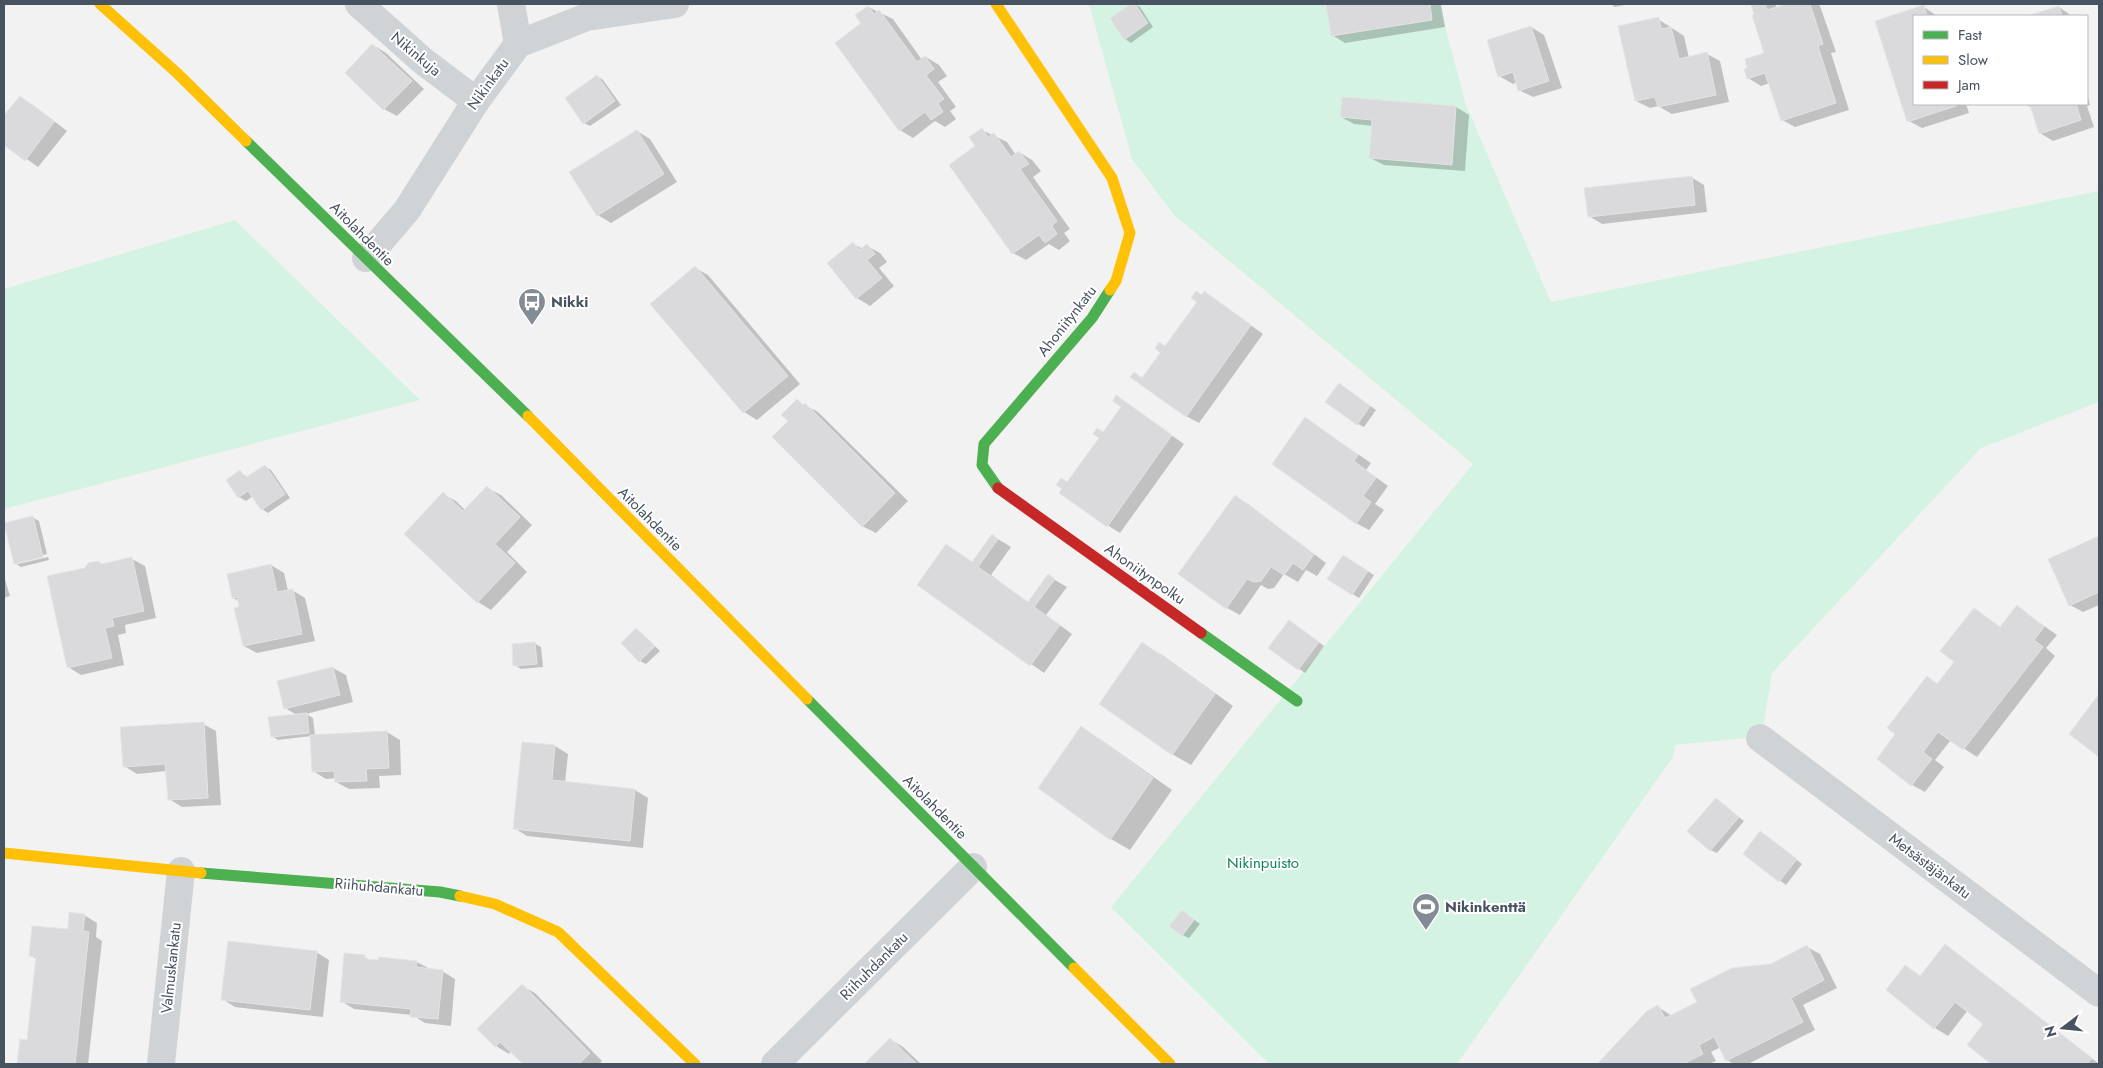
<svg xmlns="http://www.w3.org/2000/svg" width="2103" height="1068" viewBox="0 0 2103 1068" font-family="Jost,sans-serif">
  <rect width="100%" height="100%" fill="#f3f2f2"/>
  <!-- green -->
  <g fill="#d5f3e3">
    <path d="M1089 4H1439L1466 105 1551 302 2099 191V402L1981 448 1772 673 1764 722 1757 737 1675 745 1673 757 1457 1064H1269L1111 907 1473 464 1174 215 1132 159Z"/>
    <path d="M235 220 420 400 4 509V289Z"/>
  </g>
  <!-- shadow -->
  <g fill="#0003">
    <path d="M1134 4 1140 7 1153 27 1131 43 1125 39 1111 19Z"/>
    <path d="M1327 4H1441L1445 27 1345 43 1332 35Z"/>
    <path d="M1610 4H1629L1615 7Z"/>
    <path d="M1752 4H1775L1777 8 1791 4H1817L1820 6 1836 52 1831 53 1849 110 1795 127 1782 120 1770 83 1761 86 1748 78 1766 54Z"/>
    <path d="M868 7 893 19 922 60 926 57 939 65 947 76 938 82 956 107 950 111 956 119 945 127 935 121 913 138 900 130 863 23Z"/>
    <path d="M1924 7 1937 16H1914V104H1966L1969 113 1922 128 1909 121 1877 22Z"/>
    <path d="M2059 7 2072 16H2031Z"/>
    <path d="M1658 19 1684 36 1689 58 1707 54 1720 61 1729 102 1672 114 1658 106 1650 108 1636 101Z"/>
    <path d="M1531 27 1544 35 1562 88 1533 97 1519 90 1517 82 1513 84 1499 76Z"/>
    <path d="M373 45 386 53 424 89 397 116 384 109 346 73Z"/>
    <path d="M597 76 603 80 621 105 590 126 584 123Z"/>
    <path d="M2087 93 2090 105 2087 106 2094 127 2053 141 2040 133 2032 108 2026 104H2087Z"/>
    <path d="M20 97 33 105 67 131 38 167 4 143V115L6 116Z"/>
    <path d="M1343 98 1456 107 1469 115 1465 171 1384 165 1370 158 1373 126 1354 124 1341 117Z"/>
    <path d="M982 130 1007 142 1016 155 1019 152 1032 160 1041 171 1033 177 1070 229 1064 233 1070 241 1059 250 1049 244 1026 260 1013 253 976 146Z"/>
    <path d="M637 131 650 139 677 182 611 223 598 215Z"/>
    <path d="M1691 177 1704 185 1707 212 1602 224 1589 216Z"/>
    <path d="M853 244 863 249 867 246 880 253 887 262 879 268 894 286 870 306 857 298 829 263Z"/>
    <path d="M695 268 708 275 800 384 757 420 744 412 652 304Z"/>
    <path d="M1202 296 1217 301 1263 334 1199 423 1186 416 1134 373 1143 378Z"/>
    <path d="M1345 388 1376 410 1364 427 1358 424Z"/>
    <path d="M1117 397 1184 444 1120 533 1107 525 1104 433 1123 406Z"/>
    <path d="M797 401 818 412 908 501 876 533 862 526 790 421Z"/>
    <path d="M1306 419 1371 463 1366 470 1388 486 1375 504 1384 510 1369 530 1356 523Z"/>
    <path d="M265 466 271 470 290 498 268 513 262 509 253 496 246 501 239 497 240 472 248 478Z"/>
    <path d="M487 488 501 495 532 525 507 552 527 572 491 610 478 602 406 534 443 494 456 501 466 511Z"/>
    <path d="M1235 497 1248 504 1326 563 1317 576 1306 570 1298 582 1284 574 1274 588 1268 589 1261 585 1240 615 1227 608Z"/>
    <path d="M32 517 39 521 47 554 18 562V564L48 557 49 560 21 567 15 563Z"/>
    <path d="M993 536 1011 547 991 575 1029 603 1048 576 1067 587 1046 615 1072 634 1044 673 919 585 947 546 973 563Z"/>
    <path d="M2099 538V605L2083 612 2070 605 2050 560Z"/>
    <path d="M1343 556 1374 575 1359 598 1329 579Z"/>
    <path d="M132 559 145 566 156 618 125 625 126 633 118 635 124 665 81 675 68 667 86 569Z"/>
    <path d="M271 565 284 573 288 591 292 590 305 598 315 641 257 653 244 646 241 608 239 601 233 598Z"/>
    <path d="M4 576 10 596 4 598Z"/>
    <path d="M2017 607 2057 635 2046 648 2055 656 1977 757 1951 740 1935 760 1944 767 1925 792 1912 785 1897 734 1928 678 1938 684 1956 662 1974 609 2001 628Z"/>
    <path d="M1295 625 1324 646 1305 673 1270 648Z"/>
    <path d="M637 629 660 651 646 664 640 661Z"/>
    <path d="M534 643 541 647 543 667 521 669 515 665Z"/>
    <path d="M1143 644 1162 655 1233 706 1191 765 1172 754Z"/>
    <path d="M333 668 346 675 353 702 306 714 313 718 315 736 387 732 400 740 401 775 379 776 380 788 349 789 336 782V778L326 779 313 771 311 736 278 740 272 736 297 715 285 708Z"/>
    <path d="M2099 696V756L2071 734Z"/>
    <path d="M203 724 216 731 221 805 182 807 169 799 167 771 137 774 124 766Z"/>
    <path d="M1081 728 1100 739 1172 790 1130 850 1111 839Z"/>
    <path d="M523 743 555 746 568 754 565 783 635 790 648 798 643 848 527 836 514 828Z"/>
    <path d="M1716 800 1744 821 1717 853 1710 850Z"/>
    <path d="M1767 836 1802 864 1786 885 1744 854Z"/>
    <path d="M1182 911 1200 924 1189 938 1182 935Z"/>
    <path d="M84 915 97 923 96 937 102 941 88 1064H19L21 1040 28 1041 37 959 30 956 69 931Z"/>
    <path d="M1945 946 1958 954 2099 1064H1993L1969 1045 1985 1024 1968 1010 1948 1036 1935 1028 1888 990 1905 967 1921 977Z"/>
    <path d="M1807 947 1820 954 1837 988 1803 1005 1815 1030 1748 1064H1734L1727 1060 1721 1047 1711 1052 1716 1061 1709 1064H1599L1648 1012 1658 1007 1672 1016Z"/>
    <path d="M316 952 329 960 323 1017 235 1007 222 999Z"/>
    <path d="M364 957 372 961 417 962 430 969 442 971 455 979 451 1026 425 1023 412 1015 354 1009 341 1001Z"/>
    <path d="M522 986 535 993 602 1061 599 1064H525L511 1051 509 1054 496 1046 479 1029Z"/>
    <path d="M890 1039 903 1047 921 1064H866Z"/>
  </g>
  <!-- building -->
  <g fill="#dadadc" stroke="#e4e4e5">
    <path d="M1131 4H1135L1148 23 1124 40 1110 18Z"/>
    <path d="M1326 4H1430L1432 20 1331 36Z"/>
    <path d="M1751 4H1765L1767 10 1787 4H1810L1823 44 1818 46 1836 103 1781 121 1765 73 1747 79 1744 69 1747 68 1745 59 1764 53 1752 15H1754Z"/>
    <path d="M1924 5 1927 16H1914V104H1956V106L1907 122 1875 21Z"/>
    <path d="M868 6 874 14 879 10 917 62 925 56 934 69 926 75 944 99 938 103 943 112 931 120 925 112 899 131 835 43 861 23 855 15Z"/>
    <path d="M2059 6 2062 16H2027Z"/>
    <path d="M1659 17 1661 29 1671 27 1679 59 1707 52 1716 95 1658 107 1655 97 1635 101 1618 26Z"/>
    <path d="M1531 26 1549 81 1518 91 1513 72 1498 77 1487 40Z"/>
    <path d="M372 44 412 81 383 110 345 73Z"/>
    <path d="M597 75 615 101 583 124 565 98Z"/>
    <path d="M20 96 54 122 25 161 4 145V115Z"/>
    <path d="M1342 97 1456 106 1452 165 1369 158 1372 120 1340 117Z"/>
    <path d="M2025 104H2076L2081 120 2039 134 2031 108Z"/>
    <path d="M982 128 988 137 994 133 1011 157 1019 151 1029 164 1020 169 1057 221 1052 226 1057 234 1045 243 1039 235 1012 254 949 165 975 146 969 137Z"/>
    <path d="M637 130 664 174 597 216 569 172Z"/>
    <path d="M1692 176 1695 205 1588 217 1584 188Z"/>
    <path d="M853 242 859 250 867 244 875 254 867 260 882 278 856 299 827 263Z"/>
    <path d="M695 266 788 376 743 413 650 304Z"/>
    <path d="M1196 291 1202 295 1204 291 1251 325 1186 417 1130 377 1134 372 1142 378 1160 353 1155 348 1159 342 1165 346 1197 302 1191 298Z"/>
    <path d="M1339 383 1370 406 1357 425 1325 402Z"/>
    <path d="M1116 395 1172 435 1107 527 1059 493 1062 489 1056 485 1061 478 1067 482 1099 438 1093 434 1097 428 1103 432 1121 407 1113 401Z"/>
    <path d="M797 399 803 405 805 403 895 493 862 527 772 437 788 421 781 415Z"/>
    <path d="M1305 417 1358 455 1354 461 1376 478 1363 496 1371 502 1356 524 1272 464Z"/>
    <path d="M265 465 285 494 261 510 248 491 238 498 226 480 240 470 245 478Z"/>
    <path d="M487 486 520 517 495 544 515 563 477 603 404 534 443 492 463 511Z"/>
    <path d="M1235 495 1314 554 1303 570 1293 563 1284 575 1271 567 1261 581 1254 582 1247 579 1226 609 1178 574Z"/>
    <path d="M33 516 43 557 14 564 4 523Z"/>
    <path d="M992 534 998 539 978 567 1028 602 1048 574 1055 579 1034 607 1060 625 1030 666 917 585 946 544 972 562Z"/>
    <path d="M2099 536V592L2069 606 2048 559Z"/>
    <path d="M1343 555 1368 571 1352 595 1327 579Z"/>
    <path d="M132 557 144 611 112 618 114 626 105 628 112 658 67 668 47 576 85 568 88 563 98 561 102 564Z"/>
    <path d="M271 564 277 592 293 589 302 634 243 646 234 608 239 607 237 597 232 598 227 574Z"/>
    <path d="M2017 605 2044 627 2034 640 2043 647 1963 750 1938 732 1923 752 1932 759 1911 786 1877 759 1895 734 1887 728 1927 676 1937 684 1954 662 1940 651 1974 608 2000 627Z"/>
    <path d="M1289 620 1319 642 1298 670 1268 648Z"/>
    <path d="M636 628 655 646 639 662 621 643Z"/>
    <path d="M535 642 537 664 513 666 512 644Z"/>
    <path d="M1142 642 1215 694 1172 755 1099 704Z"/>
    <path d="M333 667 340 695 284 709 277 681Z"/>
    <path d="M2099 694V757L2069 734Z"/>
    <path d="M307 713 309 733 271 737 268 717Z"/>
    <path d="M204 722 208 798 168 800 165 764 123 767 120 727Z"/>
    <path d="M1081 726 1153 778 1110 840 1038 788Z"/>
    <path d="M387 731 389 768 366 769 367 781 335 782 334 771 312 772 310 735Z"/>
    <path d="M522 742 555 745 552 780 635 789 630 841 513 829Z"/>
    <path d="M1716 798 1739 817 1710 851 1687 831Z"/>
    <path d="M1760 831 1797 859 1779 882 1743 854Z"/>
    <path d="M1182 910 1194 920 1182 936 1169 926Z"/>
    <path d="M69 912 85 914 83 931 89 932 75 1064H17L20 1039 27 1040 36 957 29 956 32 926 68 929Z"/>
    <path d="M228 941 317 951 310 1010 221 1000Z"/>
    <path d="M1945 944 2092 1058 2087 1064H1991L1967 1045 1983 1024 1955 1002 1934 1029 1886 990 1905 965 1920 976Z"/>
    <path d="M1807 945 1824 980 1791 998 1803 1022 1726 1061 1714 1037 1699 1045 1703 1054 1687 1062 1688 1064H1597L1647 1011 1658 1005 1665 1018 1697 1002 1690 989 1732 968 1771 964Z"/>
    <path d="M344 953 365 955V959L378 960 379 957 417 961 416 967 443 970 438 1019 410 1017 411 1009 340 1002Z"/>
    <path d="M522 984 590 1053 579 1064H523L500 1042 495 1047 477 1029Z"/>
    <path d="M890 1038 917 1064H864Z"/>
  </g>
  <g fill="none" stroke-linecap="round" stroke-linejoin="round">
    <!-- street -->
    <g stroke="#d0d3d6" stroke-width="28">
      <path d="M359 4 423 61 476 101"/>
      <path d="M511 4 518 44"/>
      <path d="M366 258 407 210 476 101 518 44 587 17 675 4"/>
      <path d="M1760 738 2099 993"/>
      <path d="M161 1064 181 871"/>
      <path d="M775 1064 973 867"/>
    </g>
    <!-- fast -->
    <g stroke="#4caf50" stroke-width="11">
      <path d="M246 141 528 416"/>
      <path d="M998 488 982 465 984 444 1092 318 1110 290"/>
      <path d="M1201 633 1297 701"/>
      <path d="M807 699 1074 968"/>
      <path d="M201 873 440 892 460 896"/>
    </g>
    <!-- slow -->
    <g stroke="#ffc107" stroke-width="11">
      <path d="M100 4 177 73 246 141"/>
      <path d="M996 4 1112 178 1130 233 1116 281 1110 290"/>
      <path d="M528 416 807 699"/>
      <path d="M4 853 201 873"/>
      <path d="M460 896 495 904 558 932 695 1064"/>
      <path d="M1074 968 1170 1064"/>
    </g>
    <!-- jam -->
    <path stroke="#c62828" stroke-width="11" d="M998 488 1201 633"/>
  </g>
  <!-- icons -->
  <defs>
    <symbol id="bus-pin" viewBox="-11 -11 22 30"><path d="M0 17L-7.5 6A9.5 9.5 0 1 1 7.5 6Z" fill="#838b94" stroke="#fff"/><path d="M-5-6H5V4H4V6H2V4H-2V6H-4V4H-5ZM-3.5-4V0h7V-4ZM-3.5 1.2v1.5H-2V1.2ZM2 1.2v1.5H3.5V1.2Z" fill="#fff"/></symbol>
    <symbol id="stadium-pin" viewBox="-11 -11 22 30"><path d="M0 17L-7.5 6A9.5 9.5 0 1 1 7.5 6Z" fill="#838b94" stroke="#fff"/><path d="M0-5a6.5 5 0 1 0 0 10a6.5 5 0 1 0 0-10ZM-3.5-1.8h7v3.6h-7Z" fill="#fff"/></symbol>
  </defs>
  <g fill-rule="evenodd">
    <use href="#bus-pin" x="516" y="286" width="32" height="43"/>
    <use href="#stadium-pin" x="1410" y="891" width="32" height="43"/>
  </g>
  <g text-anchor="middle" stroke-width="4" stroke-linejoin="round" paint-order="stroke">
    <!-- street labels -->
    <g font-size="15" fill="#475361" stroke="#fff">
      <text transform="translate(416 54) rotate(40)" y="5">Nikinkuja</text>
      <text transform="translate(488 84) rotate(-54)" y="5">Nikinkatu</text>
      <text transform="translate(362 234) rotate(45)" y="5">Aitolahdentie</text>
      <text transform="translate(1067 321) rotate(-52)" y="5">Ahoniitynkatu</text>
      <text transform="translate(650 519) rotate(45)" y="5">Aitolahdentie</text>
      <text transform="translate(1145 574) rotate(35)" y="5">Ahoniitynpolku</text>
      <text transform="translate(935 807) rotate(45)" y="5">Aitolahdentie</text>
      <text transform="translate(1930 866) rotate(37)" y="5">Metsästäjänkatu</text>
      <text transform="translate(379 887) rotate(5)" y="5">Riihuhdankatu</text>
      <text transform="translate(874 966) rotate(-45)" y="5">Riihuhdankatu</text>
      <text transform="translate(171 968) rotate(-84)" y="5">Valmuskankatu</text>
    </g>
    <!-- poi labels -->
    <g font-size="15" font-weight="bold" fill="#475361" stroke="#fff" text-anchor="start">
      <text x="551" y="307">Nikki</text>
      <text x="1445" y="912">Nikinkenttä</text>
    </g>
    <!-- park labels -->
    <g font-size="15" fill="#0e8754" stroke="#fff">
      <text x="1263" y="868">Nikinpuisto</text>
    </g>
  </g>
  <!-- border -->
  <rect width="2103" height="1068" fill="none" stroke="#475361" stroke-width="10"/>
  <!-- legend -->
  <rect x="1913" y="15" width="175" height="90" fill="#ffffff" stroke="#b5bac0"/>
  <rect x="1923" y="31" width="25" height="8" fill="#4caf50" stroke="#b5bac0"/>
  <text x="1958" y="40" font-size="15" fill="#475361">Fast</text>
  <rect x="1923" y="56" width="25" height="8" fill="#ffc107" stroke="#b5bac0"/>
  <text x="1958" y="65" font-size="15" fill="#475361">Slow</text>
  <rect x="1923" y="81" width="25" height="8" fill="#c62828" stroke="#b5bac0"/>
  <text x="1958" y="90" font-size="15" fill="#475361">Jam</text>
  <!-- north arrow -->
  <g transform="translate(2063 1028) rotate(254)" stroke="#ffffff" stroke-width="4" paint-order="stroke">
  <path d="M0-4L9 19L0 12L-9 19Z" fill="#475361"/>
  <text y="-8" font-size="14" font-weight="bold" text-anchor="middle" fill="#475361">N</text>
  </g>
</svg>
